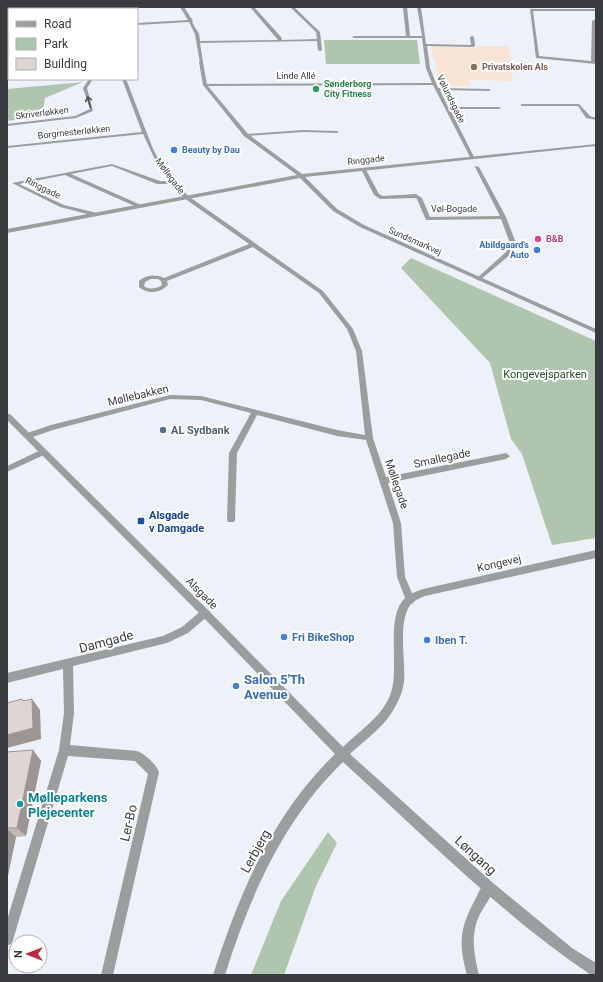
<svg xmlns="http://www.w3.org/2000/svg" width="603" height="982" viewBox="0 0 603 982" font-family="Roboto,sans-serif">
  <rect width="100%" height="100%" fill="#edf2fa"/>
  <!-- education -->
  <path fill="#f8e4d4" d="M431 46 477 48V46H509L513 81 469 80 471 86H443L436 71 437 69 434 57H432L431 52H433Z"/>
  <!-- green -->
  <g fill="#b0c5ae">
    <path d="M324 40H417L420 64H326Z"/>
    <path d="M83 82 45 98 42 116 7 121V89Z"/>
    <path d="M411 258 596 341V538L552 545 522 454 511 439 490 363 401 268Z"/>
    <path d="M328 832 337 843 316 886 284 975H251L281 901Z"/>
  </g>
  <g fill="none" stroke-linecap="round" stroke-linejoin="round">
    <!-- minor -->
    <g fill="#9a9e9f" fill-rule="evenodd">
      <path d="M94 7H98L99 9H95Z"/>
      <path d="M180 7H184L193 21 192 22 199 34 200 41 278 40 250 7H254L281 37 282 40 317 39 316 32 290 7H294L320 32 322 50 320 51 318 50 317 41 200 43 203 62 200 63 195 34 189 22 137 25V23L188 20Z"/>
      <path d="M403 7H407L410 36H422L417 7H421L426 44 471 45 470 37 472 36 474 37 475 46 473 47 427 46 430 68 438 88 489 89 491 90 489 91 440 90 448 107H499L501 108 499 109H450L474 157V158L470 157 433 85 205 86 203 85 205 84 432 83 426 68 422 38H354L352 37 354 36H406Z"/>
      <path d="M530 9H596V11H533L539 56 591 61 592 21 596 19 595 62 596 64 536 58Z"/>
      <rect x="7" y="31" width="2" height="2"/>
      <rect x="7" y="74" width="2" height="2"/>
      <path d="M89 79H93L87 88 93 111 76 118 7 126V124L75 116 90 109 83 88Z"/>
      <path d="M122 79H126L153 149 161 164 188 196 323 291 353 329 362 351 373 438 386 477 506 453 510 456 506 459 388 483 401 523 405 577 415 600 413 603 410 604 407 603 397 577 393 523 366 440 337 436 257 415 237 453 235 520 234 522H228L227 520 229 453 251 413 201 400 170 399 53 430 27 439 23 436 24 434 51 425 170 395 201 396 337 430 365 435 356 351 347 329 319 293 253 247 167 281 168 285C160 293 148 295 139 287V281C146 275 156 274 164 278L249 244 184 198 172 184H157L112 166 71 174 141 205V207L139 208 65 175 19 184 64 205 97 213 98 214 95 216 60 207 12 183 112 164 160 181H170L157 164 143 134 7 148V146L142 132ZM151 279H158L161 281 162 285C156 289 150 290 144 286L145 282Z"/>
      <path d="M522 104H579L590 116 596 118V120L586 118 578 106H521V104Z"/>
      <path d="M303 130 337 131 339 132 337 133 303 132 246 136 244 135 246 134Z"/>
      <path d="M475 166 479 167 506 217 516 243 511 254 479 281 476 279 477 278 506 252 510 243 501 219 426 220 417 199 415 198 380 199 374 195 361 169 365 168 379 194 383 196 416 194 422 198 430 217 500 216 475 167Z"/>
      <path d="M43 449 46 450 47 452 46 454 7 472V466Z"/>
      <path d="M205 609 208 610 210 613 208 616 188 633 167 643 73 666 74 713 70 745 137 751C145 754 156 764 159 772L113 975H101L148 774 135 761 68 756 13 940 11 944 7 946V920L59 750 64 713 63 669 7 683V673L163 636 182 627 202 610Z"/>
      <path d="M489 881 493 883 495 887C491 897 485 905 480 914 470 934 474 954 479 975H467C458 942 460 927 476 898 479 891 482 884 489 881Z"/>
    </g>
    <!-- tertiary -->
    <g fill="#9a9e9f" fill-rule="evenodd">
      <path d="M201 61 203 62 207 85 248 134 302 174 596 144V146L305 177 337 209 364 225 596 329V333L360 227 333 211 300 178 7 233V229L297 175 244 136 203 85 199 62Z"/>
      <path d="M7 414H10L208 610 343 747C358 732 379 719 389 698 402 671 383 617 406 597 411 593 418 591 423 589L596 550V558L425 596C420 598 415 600 411 604 397 621 406 661 404 682 403 690 400 698 396 705 386 726 366 739 350 754L493 883 572 948 596 963V975H591C502 915 422 834 343 762 283 820 250 896 225 975H213C239 894 272 815 335 754L202 616 7 420Z"/>
    </g>
  </g>
  <!-- wall -->
  <path fill="#c1b7b6" d="M33 750 41 761 26 836 16 837 7 880V752Z"/>
  <!-- shaded-wall -->
  <g fill="#9d9594">
    <path d="M32 699 40 710 41 739 7 748V735Z"/>
    <path d="M33 750 41 761 26 836 17 828Z"/>
    <path d="M7 829 16 837 7 880Z"/>
  </g>
  <!-- building -->
  <g fill="#e0d5d4" stroke="#9d9594">
    <path d="M22 699 23 701 32 699 33 728 7 735V703Z"/>
    <path d="M33 750 17 828H7V752Z"/>
  </g>
  <!-- one-way arrows -->
  <defs><path id="oneway-shaft" d="M-6 0H5M1.5-3L5.5 0L1.5 3" fill="none" stroke-width="1.6" stroke-linecap="round" stroke-linejoin="round"/></defs>
  <use stroke="#56595b" href="#oneway-shaft" transform="translate(89 102) rotate(-105)"/>
  <!-- markers -->
  <circle fill="#8d6e63" stroke="#fff" stroke-width="1.5" cx="474" cy="67" r="4"/>
  <circle fill="#2e9e5b" stroke="#fff" stroke-width="1.5" cx="316" cy="89" r="4"/>
  <g fill="#3f7fe0" stroke="#fff" stroke-width="1.5">
    <circle cx="174" cy="150" r="4"/>
    <circle cx="537" cy="250" r="4"/>
    <circle cx="284" cy="637" r="4"/>
    <circle cx="427" cy="640" r="4"/>
    <circle cx="236" cy="686" r="4"/>
  </g>
  <circle fill="#d1479c" stroke="#fff" stroke-width="1.5" cx="538" cy="239" r="4"/>
  <circle fill="#5c6f8a" stroke="#fff" stroke-width="1.5" cx="163" cy="430" r="4"/>
  <rect fill="#1a4fb4" stroke="#fff" stroke-width="1.5" x="137" y="517" width="8" height="8" rx="2"/>
  <circle fill="#0f9aa8" stroke="#fff" stroke-width="1.5" cx="20" cy="804" r="4"/>
  <g text-anchor="middle" stroke-width="4" stroke-linejoin="round" paint-order="stroke">
    <!-- far-education labels -->
    <g font-size="9" font-weight="bold" fill="#785e54" stroke="#fff" text-anchor="start">
      <text x="482" y="70">Privatskolen Als</text>
    </g>
    <!-- far-street labels -->
    <g font-size="9" fill="#393b3e" stroke="#fff">
      <text x="296" y="79">Linde Allé</text>
      <text transform="translate(451 99) rotate(64)" y="3">Vølundsgade</text>
      <text transform="translate(42 113) rotate(-7)" y="3">Skriverløkken</text>
      <text transform="translate(74 132) rotate(-6)" y="3">Borgmesterløkken</text>
      <text transform="translate(366 160) rotate(-6)" y="3">Ringgade</text>
      <text transform="translate(170 176) rotate(53)" y="3">Møllegade</text>
      <text transform="translate(43 188) rotate(26)" y="3">Ringgade</text>
      <text x="454" y="212">Vøl-Bogade</text>
      <text transform="translate(415 241) rotate(24)" y="3">Sundsmarkvej</text>
    </g>
    <!-- far-leisure labels -->
    <g font-size="9" font-weight="bold" fill="#27864d" stroke="#fff" text-anchor="start">
      <text x="324" y="87">Sønderborg<tspan x="324" dy="10">City Fitness</tspan></text>
    </g>
    <!-- far-shop labels -->
    <g font-size="9" font-weight="bold" fill="#366cbe" stroke="#fff" text-anchor="start">
      <text x="182" y="153">Beauty by Dau</text>
      <text x="529" y="248" text-anchor="end">Abildgaard's<tspan x="529" dy="10">Auto</tspan></text>
    </g>
    <!-- far-hotel labels -->
    <g font-size="9" font-weight="bold" fill="#b23c85" stroke="#fff" text-anchor="start">
      <text x="546" y="242">B&amp;B</text>
    </g>
    <!-- park labels -->
    <g font-size="11" fill="#1f4f1d" stroke="#fff">
      <text x="545" y="378">Kongevejsparken</text>
    </g>
    <!-- street labels -->
    <g font-size="11" fill="#393b3e" stroke="#fff">
      <text transform="translate(138 395) rotate(-13)" y="4">Møllebakken</text>
      <text transform="translate(442 458) rotate(-12)" y="4">Smallegade</text>
      <text transform="translate(397 484) rotate(71)" y="4">Møllegade</text>
      <text transform="translate(499 563) rotate(-13)" y="4">Kongevej</text>
      <text transform="translate(202 593) rotate(45)" y="4">Alsgade</text>
    </g>
    <!-- service labels -->
    <g font-size="11" font-weight="bold" fill="#4e5e75" stroke="#fff" text-anchor="start">
      <text x="171" y="434">AL Sydbank</text>
    </g>
    <!-- transit labels -->
    <g font-size="11" font-weight="bold" fill="#164399" stroke="#fff" text-anchor="start">
      <text x="149" y="519">Alsgade<tspan x="149" dy="13">v Damgade</tspan></text>
    </g>
    <!-- shop labels -->
    <g font-size="11" font-weight="bold" fill="#366cbe" stroke="#fff" text-anchor="start">
      <text x="292" y="641">Fri BikeShop</text>
      <text x="435" y="644">Iben T.</text>
    </g>
    <!-- near-street labels -->
    <g font-size="13" fill="#393b3e" stroke="#fff">
      <text transform="translate(106 641) rotate(-15)" y="5">Damgade</text>
      <text transform="translate(128 823) rotate(-77)" y="5">Ler-Bo</text>
      <text transform="translate(255 851) rotate(-61)" y="5">Lerbjerg</text>
      <text transform="translate(476 855) rotate(42)" y="5">Løngang</text>
    </g>
    <!-- near-shop labels -->
    <g font-size="13" font-weight="bold" fill="#366cbe" stroke="#fff" text-anchor="start">
      <text x="244" y="684">Salon 5'Th<tspan x="244" dy="15">Avenue</tspan></text>
    </g>
    <!-- near-culture labels -->
    <g font-size="13" font-weight="bold" fill="#0d838f" stroke="#fff" text-anchor="start">
      <text x="28" y="802">Mølleparkens<tspan x="28" dy="15">Plejecenter</tspan></text>
    </g>
  </g>
  <!-- border -->
  <rect width="603" height="982" fill="none" stroke="#393b3e" stroke-width="16"/>
  <!-- legend -->
  <rect x="8" y="8" width="130" height="72" fill="#ffffff" stroke="#b0b1b2"/>
  <rect x="16" y="21" width="20" height="6" fill="#9a9e9f" stroke="#b0b1b2"/>
  <text x="44" y="28" font-size="12" fill="#393b3e">Road</text>
  <rect x="16" y="38" width="20" height="12" fill="#b0c5ae" stroke="#b0b1b2"/>
  <text x="44" y="48" font-size="12" fill="#393b3e">Park</text>
  <rect x="16" y="58" width="20" height="12" fill="#e0d5d4" stroke="#b0b1b2"/>
  <text x="44" y="68" font-size="12" fill="#393b3e">Building</text>
  <!-- north arrow -->
  <g transform="translate(28 954) rotate(270)"><circle r="19" fill="#ffffff" stroke="#b0b1b2"/>
  <path d="M0-3L7 15L0 10L-7 15Z" fill="#bb2a40"/>
  <text y="-6" font-size="11" font-weight="bold" text-anchor="middle" fill="#393b3e">N</text>
  </g>
</svg>
